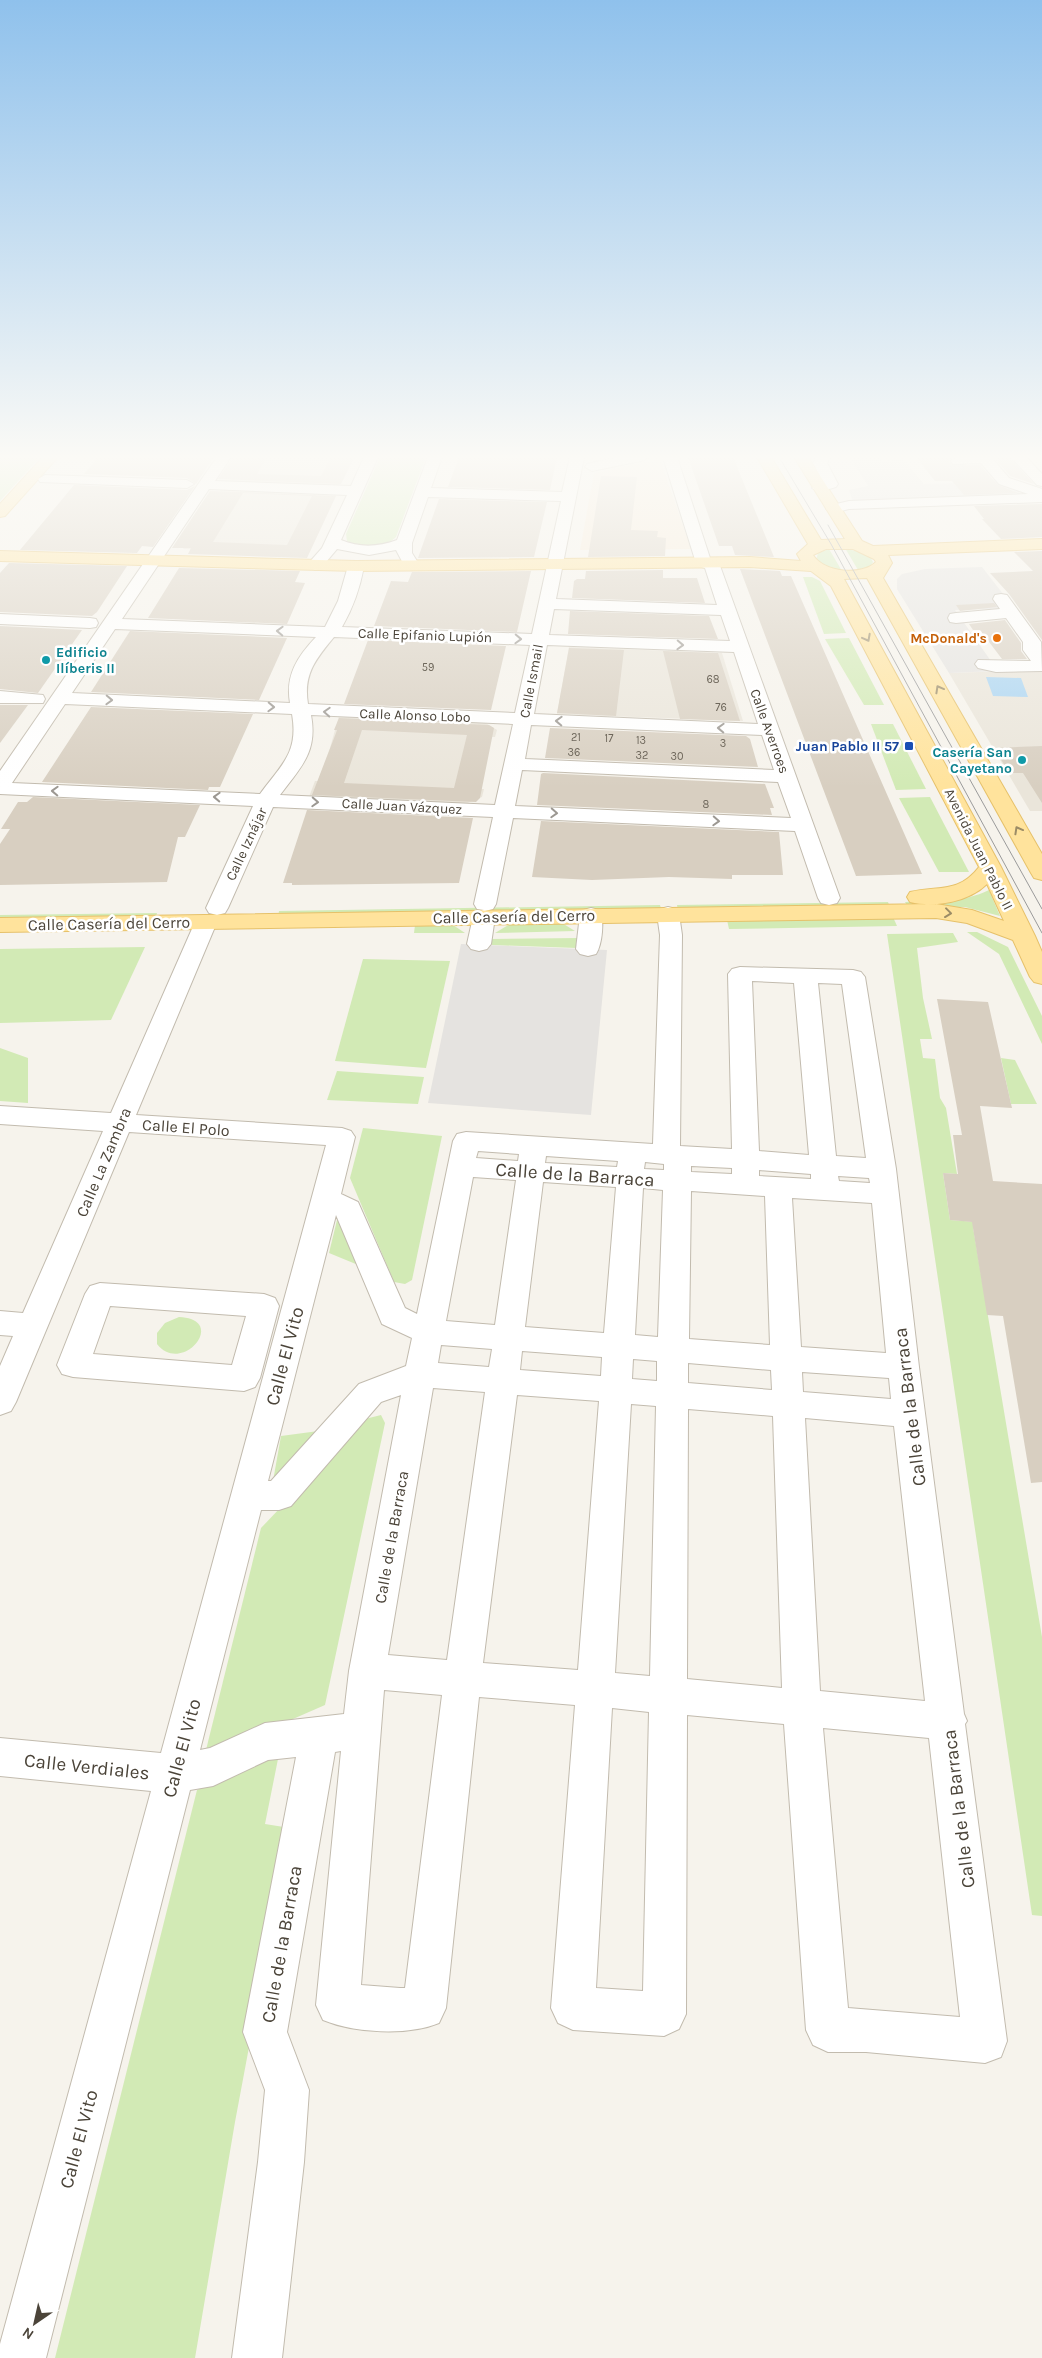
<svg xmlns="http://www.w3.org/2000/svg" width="1042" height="2358" viewBox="0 0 1042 2358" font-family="Karla,sans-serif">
  <rect width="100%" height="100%" fill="#f6f3ec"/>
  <!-- residential -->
  <g fill="#eae5da">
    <path d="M245 457H353L354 458 339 486 229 482Z"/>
    <path d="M222 489 337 493 309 553 183 549Z"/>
    <path d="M569 647 722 653 743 721 557 714Z"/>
    <path d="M1042 670V811H1030L949 673Z"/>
    <path d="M339 716 484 722 497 730 495 737H491L480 789H484L482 797 465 804 342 797H309L315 781H318L330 748Z"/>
  </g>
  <!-- commercial -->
  <path fill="#f7ead8" d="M660 459 691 549 580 550 594 473Z"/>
  <!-- green -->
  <g fill="#d2eab5">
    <path d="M0 457H40L0 501Z"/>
    <path d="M380 457H426L396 537C385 548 361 550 347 541L346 534Z"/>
    <path d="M845 548 869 555 873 562 871 566 858 570Z"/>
    <path d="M829 549 842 571 825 567 816 560 818 553Z"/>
    <path d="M803 577H812L820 581 846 633 824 634Z"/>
    <path d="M849 638 884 705H864L825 639Z"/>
    <path d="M871 724H893L926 789 896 790Z"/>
    <path d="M930 797 969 872H939L899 798Z"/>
    <path d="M989 890 1000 916 965 907H908L905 902C934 901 963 903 989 890Z"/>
    <path d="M888 902 890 907 678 911 677 905Z"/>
    <path d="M660 905 662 912 278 918 279 911Z"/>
    <path d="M157 913 155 920 0 922V915Z"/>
    <path d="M893 917 897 926 729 929 727 920Z"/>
    <path d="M562 923 575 931 495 933 510 924Z"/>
    <path d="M415 925H453L465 933H414Z"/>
    <path d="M967 932H977L1008 947 1042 1016V1044L999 954Z"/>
    <path d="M953 933 958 942 917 948 923 998 932 1039H920L923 1058 935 1059 940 1098 946 1108 957 1174 943 1173 950 1220 977 1222 973 1227 1042 1637V1916L1032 1915 887 934Z"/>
    <path d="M579 938 577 948 492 945 491 939Z"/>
    <path d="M145 947 111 1020 0 1023V949Z"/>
    <path d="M363 959 450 961 426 1068 335 1061Z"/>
    <path d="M0 1048 28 1058V1103L0 1101Z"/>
    <path d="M1001 1058 1015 1060 1037 1104H1011Z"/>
    <path d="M337 1071 424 1077 418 1104 327 1100Z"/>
    <path d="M363 1128 442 1136 412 1280 405 1284 394 1282 350 1178Z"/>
    <path d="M344 1217 363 1267 329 1253 337 1220Z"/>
    <path d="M179 1317C229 1319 182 1376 157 1344V1333L165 1323Z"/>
    <path d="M381 1415 385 1423 325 1705 204 1758 261 1528 365 1419Z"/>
    <path d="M326 1430 273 1481 281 1436Z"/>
    <path d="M280 1749 265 1824 290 1828 235 2122 195 2358H55L197 1790Z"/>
  </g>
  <!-- parking -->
  <g fill="#e5e3e0">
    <path d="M850 457H878L881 461 903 460 924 484 998 482 1017 489 1021 495 853 502 849 490 868 486Z"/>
    <path d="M982 567 1014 608 955 610 998 671 949 673 897 589V579L902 574 925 569Z"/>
    <path d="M461 944 607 950 591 1115 428 1103Z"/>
  </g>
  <!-- water -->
  <path fill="#a9d4f2" d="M986 677 1021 678 1028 697 993 696Z"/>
  <!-- building -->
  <g fill="#d8cfc1" fill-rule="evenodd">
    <path d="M98 457H214L196 484 187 478 84 474Z"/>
    <path d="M233 457H267L257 474 321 476 331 457 354 458 341 484 218 479Z"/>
    <path d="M459 457H557L550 490 448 487Z"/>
    <path d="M688 457H733L774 557 735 555 732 546H719Z"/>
    <path d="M916 457H952L949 461 953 466 980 465 998 485 1018 493 964 495 952 481H935Z"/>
    <path d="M994 457H1009L1034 484 1010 476Z"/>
    <path d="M601 476 637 477 631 530 658 531 657 537 666 538 665 556 588 557Z"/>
    <path d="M74 485 187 490 195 486 153 547 142 546 137 553 20 550Z"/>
    <path d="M210 491 336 496 307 558 188 554 191 548H172ZM243 493 312 496 287 545 213 542Z"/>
    <path d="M439 499 547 502 534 557 418 558Z"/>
    <path d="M1042 504V537L1001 539 982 519H984L974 506Z"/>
    <path d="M1042 551V640L1009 594 990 573 1033 571 1014 552Z"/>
    <path d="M9 563 127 566 97 612 92 616 0 612V573Z"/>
    <path d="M179 568 300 571 295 582 305 583 287 624 148 618Z"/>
    <path d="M740 569 780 571 782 576H791L922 874 856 876Z"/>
    <path d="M663 570V578H697L705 603 572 598 574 581 577 579H585L586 571Z"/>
    <path d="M531 571 517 632 374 626 391 581 408 582 412 572Z"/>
    <path d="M994 603 997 607 960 611 956 605Z"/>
    <path d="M570 611 709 616 718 639 568 634Z"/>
    <path d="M1005 620 1021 643V651L1027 659H1002L980 630H973L969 624Z"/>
    <path d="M0 626 82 630 38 693 0 689Z"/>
    <path d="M130 631 287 638 259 700 91 692Z"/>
    <path d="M368 640 506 646 491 710 344 704Z"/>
    <path d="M569 648 624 650 616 716 557 713Z"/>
    <path d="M663 651 718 653 740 721 680 719Z"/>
    <path d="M0 705H28L0 743Z"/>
    <path d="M91 707 253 714 220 787H209L208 790 42 782Z"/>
    <path d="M339 718 489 725 494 728 480 798 476 802 312 795 336 733 337 730H334ZM362 730 467 735 454 788 344 783Z"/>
    <path d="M550 728 746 736 750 739 758 767 545 758Z"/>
    <path d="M1042 746V803L1023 773H1010L993 748Z"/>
    <path d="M543 773 765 784 774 808H770L772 815 537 805 541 774Z"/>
    <path d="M33 797 200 805 185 837H178L167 882 0 885V844L10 829H1L18 802H27Z"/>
    <path d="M307 810 473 818 459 883 292 885V883H283Z"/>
    <path d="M541 821 779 832 783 875H732V879L669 877 592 880 532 877Z"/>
    <path d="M937 999 988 1002 1012 1108 980 1106 993 1181 1042 1184V1482L1031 1483 1003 1316 987 1315 972 1222 950 1220 943 1173 958 1174 953 1135H962Z"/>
  </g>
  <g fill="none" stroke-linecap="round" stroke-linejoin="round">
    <!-- minor-tunnel -->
    <path stroke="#d4d0c8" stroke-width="16" stroke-dasharray="16 8" stroke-linecap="butt" d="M950 473 965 469"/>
    <defs>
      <g id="minor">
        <path d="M217 457H231L215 481 351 486 364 457H378L341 540C360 548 378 547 397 540L428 457H442L431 488 562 492 570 457H584L556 599 717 605 705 568 698 566 696 563 663 457H677L710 558 717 560 719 563 840 898 837 903 829 905 821 903 818 898 795 831 513 818 496 904 493 909 485 911 492 912 495 917 491 944 487 949 479 951 471 949 467 944 473 917 476 912 484 910 477 909 474 904 493 817 273 807 228 908 225 913 217 915 209 913 206 908 253 806 0 794V771ZM209 489 347 495 322 548 307 565 315 570 321 568 337 549 369 555 396 550 406 569H418L420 566 412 553V543L428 497 561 501 532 634 342 627C353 608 360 588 364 566L356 561 348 566 338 601 325 627 122 619ZM554 609 721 615 730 641 549 635ZM115 629 316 637C298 656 285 675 290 703L72 693ZM334 637 530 645 515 713 308 704C303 674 316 659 334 637ZM547 645 734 652 758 724 534 714ZM65 704 292 714C299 753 281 765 260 794L12 783ZM311 715 513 724 495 805 280 795C301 767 318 752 311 715ZM531 725 762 735 774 770 525 759ZM522 770 778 782 791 818 515 806Z"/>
        <path d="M618 457H647L645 460 592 471 585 467 587 464Z"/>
        <path d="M817 457H831L827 463 838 484 836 487 819 492 812 488 823 482 813 463Z"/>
        <path d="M956 457H991L1009 478 1042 489V502L849 509 833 513 826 509 828 506 849 501 1028 494 999 484 981 463 953 464 951 461Z"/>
        <path d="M1011 457H1026L1042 474V486L1037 485Z"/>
        <path d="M45 475 187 480 194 484 187 488 40 482 38 479Z"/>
        <path d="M1001 594 1007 595 1041 642 1042 671 996 672 978 668 975 664 978 660 1031 661 1023 650V642L1006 618 956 623 950 622 948 618 950 614 956 613 1000 609 993 599 995 595Z"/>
        <path d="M0 614 90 618 96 619 98 623 96 627 90 628 0 624Z"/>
        <path d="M0 691 43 695 45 699 43 703H0Z"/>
        <path d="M668 907 676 909 679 914 682 935 680 1146 732 1149 728 974 732 969 740 967 853 970 861 972 865 977 896 1169 919 1367 964 1714 967 1721 965 1724 1007 2041 1001 2057 985 2063 866 2052H828L813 2045 806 2030 784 1724 687 1715 686 2014 679 2029 664 2036 573 2030 558 2023 551 2008 575 1705 479 1697 446 2008 439 2023C408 2036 354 2033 323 2020L316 2005 341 1751 335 1752 287 2032 309 2090 304 2162 282 2358H232L258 2162 265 2090 243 2032 296 1757 268 1760 213 1786 190 1790 46 2358H0V2344L151 1791 0 1776V1738L161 1753 326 1145 129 1132 16 1402 11 1411 0 1415V1366L13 1336 0 1335V1311L23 1313 103 1131 0 1124V1106L111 1113 195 922 198 917 206 915 214 917 217 922 136 1115 342 1128 351 1131 355 1137 341 1194 358 1202 405 1308 417 1314 453 1141 457 1134 466 1132 653 1144 660 935 657 914 660 909ZM752 981 794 983 809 1155 759 1151ZM818 983 842 984 866 1158 836 1156ZM478 1151 519 1154 518 1161 476 1158ZM546 1156 618 1161 617 1167 545 1163ZM645 1162 664 1164V1170L644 1169ZM691 1166 732 1168V1174L691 1172ZM759 1170 811 1174V1179L759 1176ZM838 1176 869 1178 870 1183 839 1181ZM473 1177 516 1180 495 1325 446 1321ZM543 1182 616 1187 604 1333 525 1327ZM643 1188 663 1190 658 1337 635 1335ZM691 1191 765 1196 770 1345 689 1339ZM792 1198 872 1203 886 1353 801 1347ZM336 1215 382 1324 412 1338 406 1366 359 1384 271 1481H268ZM441 1345 492 1349 489 1367 438 1363ZM522 1351 602 1357 601 1376 520 1370ZM633 1359 657 1361V1381L632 1379ZM688 1363 771 1370 772 1390 688 1383ZM802 1372 889 1378 891 1399 803 1392ZM433 1388 485 1392 447 1660 388 1655ZM401 1395 349 1671 344 1714 265 1723 210 1748 200 1750 261 1510H279L291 1506 381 1402ZM517 1395 599 1401 578 1670 483 1663ZM631 1404 656 1406 650 1676 615 1673ZM688 1409 773 1416 782 1688 687 1679ZM805 1418 894 1426 925 1701 820 1691ZM384 1690 442 1695 405 1988H400L361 1985ZM612 1708 649 1712 643 1991 596 1988ZM823 1728 929 1738 960 2017 848 2008Z"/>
        <path d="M591 908 599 910C605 919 602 945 596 954L588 956 580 954 576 949 580 915 583 910Z"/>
        <path d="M100 1283 264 1294 275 1298 279 1306 260 1378 255 1387 244 1391 73 1377 62 1374 57 1365 85 1294 90 1286ZM110 1306 246 1316 232 1365 93 1354Z"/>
      </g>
      <g id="major">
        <path d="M43 457H58L5 516 0 517V504Z"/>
        <path d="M757 457H771L821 540 845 539 794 457H808L862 541 873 546 1042 539V549L888 555 892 563 883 578 1042 854V880L1034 878 1031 873 867 578 844 579 1001 867 1035 936 1042 952V984L1034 982 1030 977 1013 940 967 923 936 918 0 932V918L936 904 972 910 1004 921 987 884C969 902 934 908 910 902L907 897 910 892C939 885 958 894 979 867L831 586 811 571 750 567 356 571 0 561V551L356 561 750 557 801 561 797 554 808 544ZM826 549H853L874 559 876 562C862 576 824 573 813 555Z"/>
      </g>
    </defs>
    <!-- minor casing -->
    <use href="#minor" stroke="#c2bbae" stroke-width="2"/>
    <!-- major casing -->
    <use href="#major" stroke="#e6c16a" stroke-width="2"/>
    <!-- minor -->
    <use href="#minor" fill="#fff" fill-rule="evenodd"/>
    <!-- major -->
    <use href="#major" fill="#ffe39c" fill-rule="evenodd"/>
    <!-- tram -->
    <g stroke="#9a9a9a" stroke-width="1">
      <path d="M779 457 831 544 1042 933"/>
      <path d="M828 525 1042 909"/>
    </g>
  </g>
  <!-- one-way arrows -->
  <defs><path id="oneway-chevron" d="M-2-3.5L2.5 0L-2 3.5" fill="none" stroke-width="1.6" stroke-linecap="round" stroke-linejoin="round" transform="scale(1.25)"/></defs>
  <g stroke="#9c9892">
    <use href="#oneway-chevron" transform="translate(280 631) rotate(-178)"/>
    <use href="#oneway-chevron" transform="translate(518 639) rotate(2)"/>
    <use href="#oneway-chevron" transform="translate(680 645) rotate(2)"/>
    <use href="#oneway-chevron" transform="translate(109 700) rotate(2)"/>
    <use href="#oneway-chevron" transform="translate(271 707) rotate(2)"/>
    <use href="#oneway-chevron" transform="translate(327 712) rotate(-177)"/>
    <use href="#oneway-chevron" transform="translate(559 721) rotate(-178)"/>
    <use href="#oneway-chevron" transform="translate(721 728) rotate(-178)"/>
    <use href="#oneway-chevron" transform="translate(55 791) rotate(-178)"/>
    <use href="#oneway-chevron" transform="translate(217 797) rotate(-178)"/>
    <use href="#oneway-chevron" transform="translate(315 802) rotate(3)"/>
    <use href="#oneway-chevron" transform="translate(554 813) rotate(3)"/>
    <use href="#oneway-chevron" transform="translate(716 821) rotate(3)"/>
  </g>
  <g stroke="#9c8c66">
    <use href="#oneway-chevron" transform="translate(867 638) rotate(62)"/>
    <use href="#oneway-chevron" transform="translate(939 689) rotate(-119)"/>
    <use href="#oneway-chevron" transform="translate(1018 830) rotate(-119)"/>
    <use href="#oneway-chevron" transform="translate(948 913) rotate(7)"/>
  </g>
  <!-- sky -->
  <linearGradient id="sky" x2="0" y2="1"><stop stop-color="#8fc1ec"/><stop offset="0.58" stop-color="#fbfaf6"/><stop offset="1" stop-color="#fbfaf6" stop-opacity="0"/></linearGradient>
  <rect width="1042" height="788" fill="url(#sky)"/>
  <!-- markers -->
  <circle fill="#e8710a" stroke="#fff" stroke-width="2" cx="997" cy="638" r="5"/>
  <g fill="#0f9aa8" stroke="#fff" stroke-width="2">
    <circle cx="46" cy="660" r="5"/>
    <circle cx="1022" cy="760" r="5"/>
  </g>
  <rect fill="#1a4fb4" stroke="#fff" stroke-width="2" x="904" y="741" width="10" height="10" rx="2.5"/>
  <g text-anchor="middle" stroke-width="5" stroke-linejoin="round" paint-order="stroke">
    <!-- far-number labels -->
    <g font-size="11" fill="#6e675b">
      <text x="428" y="671">59</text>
      <text x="713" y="683">68</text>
      <text x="721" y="711">76</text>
      <text x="576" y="741">21</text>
      <text x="609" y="742">17</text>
      <text x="641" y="744">13</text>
      <text x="723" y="747">3</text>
      <text x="574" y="756">36</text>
      <text x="642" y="759">32</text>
      <text x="677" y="760">30</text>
      <text x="706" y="808">8</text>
    </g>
    <!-- far-street labels -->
    <g font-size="14" fill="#4b4439" stroke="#fff">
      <text transform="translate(425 635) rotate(2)" y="5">Calle Epifanio Lupión</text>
      <text transform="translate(531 681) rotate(-79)" y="5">Calle Ismail</text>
      <text transform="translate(415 715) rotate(2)" y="5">Calle Alonso Lobo</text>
      <text transform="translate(770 731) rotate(70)" y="5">Calle Averroes</text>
      <text transform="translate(402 806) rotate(3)" y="5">Calle Juan Vázquez</text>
      <text transform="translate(246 844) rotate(-65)" y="5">Calle Iznájar</text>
      <text transform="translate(979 849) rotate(63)" y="5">Avenida Juan Pablo II</text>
    </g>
    <!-- far-food labels -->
    <g font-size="14" font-weight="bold" fill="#c56008" stroke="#fff" text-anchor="end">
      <text x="987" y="643">McDonald's</text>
    </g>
    <!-- far-culture labels -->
    <g font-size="14" font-weight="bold" fill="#0d838f" stroke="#fff" text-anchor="start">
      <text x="56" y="657">Edificio<tspan x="56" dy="16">Ilíberis II</tspan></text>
      <text x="1012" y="757" text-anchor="end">Casería San<tspan x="1012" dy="16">Cayetano</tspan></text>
    </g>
    <!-- far-transit labels -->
    <g font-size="14" font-weight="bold" fill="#164399" stroke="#fff" text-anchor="end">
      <text x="899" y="751">Juan Pablo II 57</text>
    </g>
    <!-- street labels -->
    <g font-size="16" fill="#4b4439" stroke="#fff">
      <text transform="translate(514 916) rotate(-1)" y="6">Calle Casería del Cerro</text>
      <text transform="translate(109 923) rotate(-1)" y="6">Calle Casería del Cerro</text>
      <text transform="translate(186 1127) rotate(4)" y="6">Calle El Polo</text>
      <text transform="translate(103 1162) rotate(-67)" y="6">Calle La Zambra</text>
      <text transform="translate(391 1537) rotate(-80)" y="6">Calle de la Barraca</text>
    </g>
    <!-- near-street labels -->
    <g font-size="19" fill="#4b4439" stroke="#fff">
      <text transform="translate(575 1174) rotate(4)" y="7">Calle de la Barraca</text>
      <text transform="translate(284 1356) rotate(-75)" y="7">Calle El Vito</text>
      <text transform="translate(909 1407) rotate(-97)" y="7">Calle de la Barraca</text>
      <text transform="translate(181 1748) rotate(-75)" y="7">Calle El Vito</text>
      <text transform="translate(87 1766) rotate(6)" y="7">Calle Verdiales</text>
      <text transform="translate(958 1809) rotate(-97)" y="7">Calle de la Barraca</text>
      <text transform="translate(281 1944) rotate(-80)" y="7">Calle de la Barraca</text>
      <text transform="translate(78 2139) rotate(-75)" y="7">Calle El Vito</text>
    </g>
  </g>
  <!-- north arrow -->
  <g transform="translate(35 2323) rotate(214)" stroke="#ffffff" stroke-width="4" paint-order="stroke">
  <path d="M0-4L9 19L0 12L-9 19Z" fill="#4b4439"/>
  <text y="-8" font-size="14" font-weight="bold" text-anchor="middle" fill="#4b4439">N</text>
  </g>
</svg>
